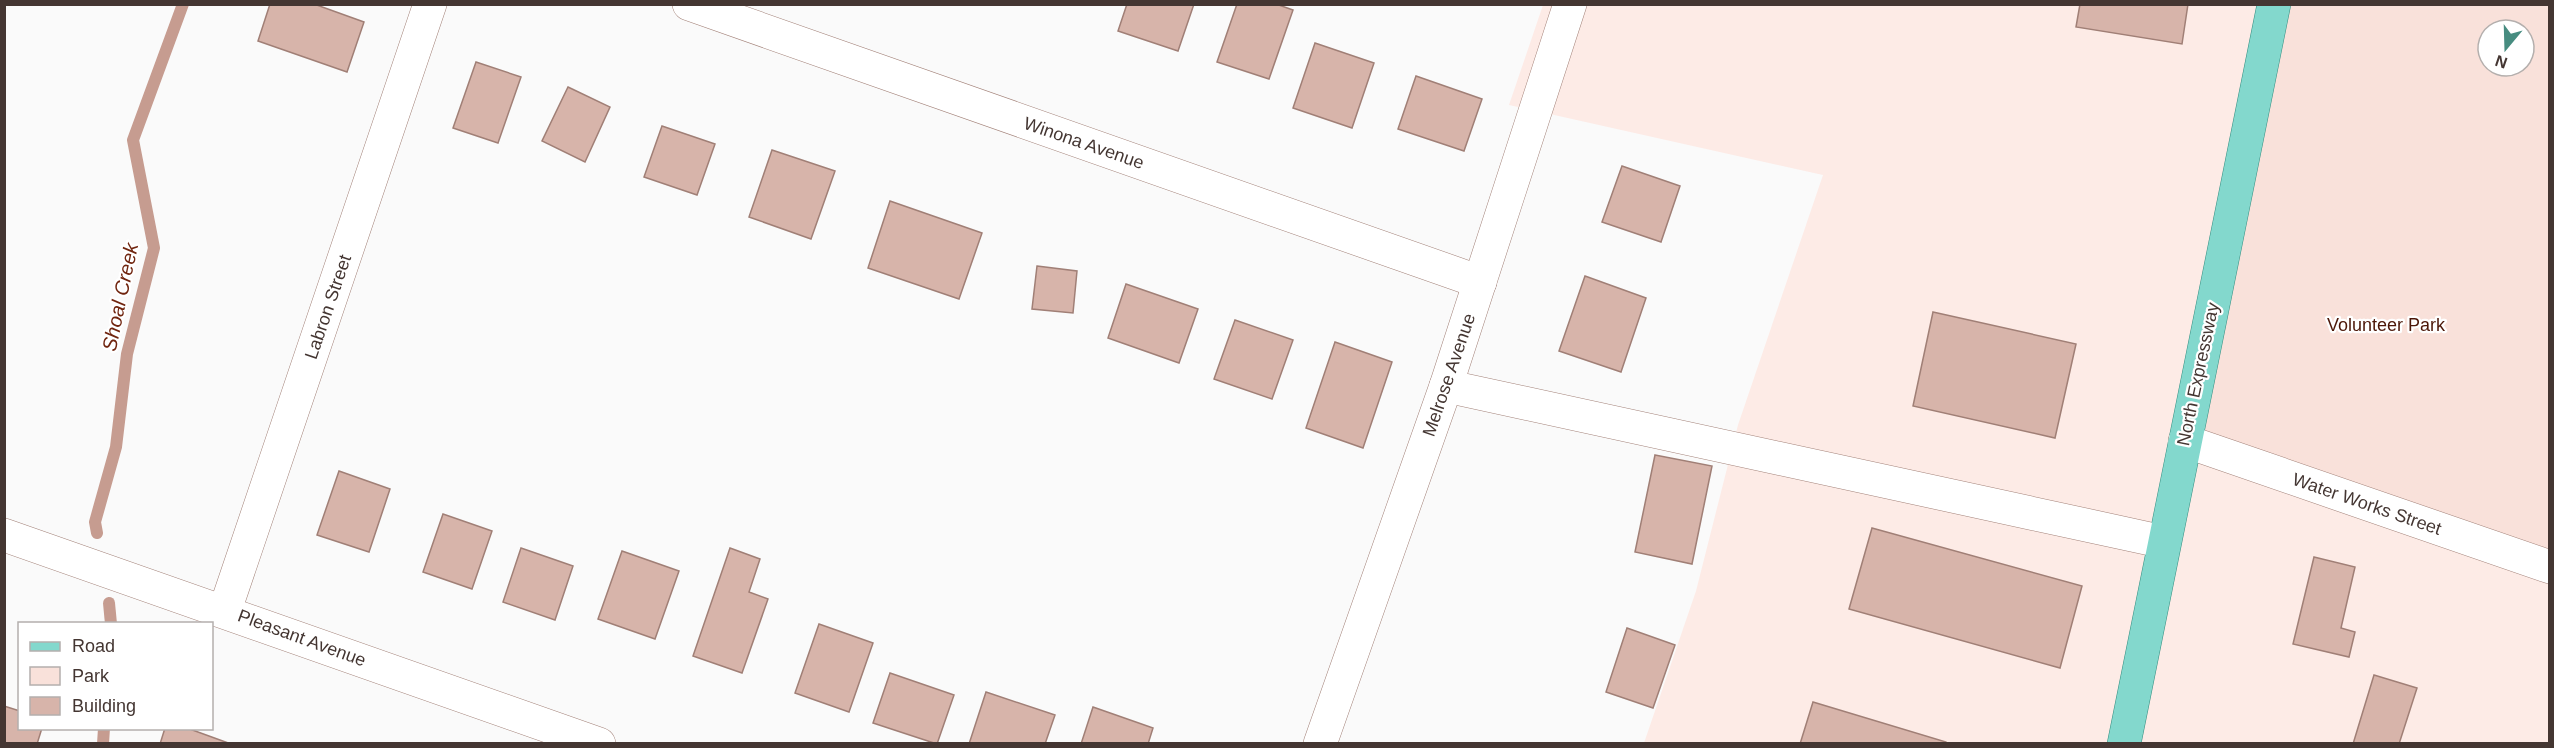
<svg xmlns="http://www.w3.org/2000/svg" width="2554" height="748" viewBox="0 0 2554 748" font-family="Helvetica,sans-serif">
  <rect width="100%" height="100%" fill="#fafafa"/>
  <!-- built -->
  <path fill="#fdebe6" d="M1543 5H2263L2549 559V743H1644L1696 591 1738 425 1823 175 1509 105Z"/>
  <!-- green -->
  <path fill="#f9e1da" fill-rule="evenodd" d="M2263 5H2549V559L2204 436ZM2488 30H2524V66H2488Z"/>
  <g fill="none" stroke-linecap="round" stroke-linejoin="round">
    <!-- stream -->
    <g stroke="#c69c90" stroke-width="12">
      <path d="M97 533 95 522 116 447 127 354 154 248 133 140 183 4"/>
      <path d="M109 603 111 624"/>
      <path d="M103 744 104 728"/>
    </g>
  </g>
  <!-- building -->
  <g fill="#d7b4aa" stroke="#a07f76" stroke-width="1.5">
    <path d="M270 4H314L364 22 347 72 258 41Z"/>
    <path d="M1127 4H1194L1178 51 1118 31Z"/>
    <path d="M1237 4H1276L1293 10 1269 79 1217 62Z"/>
    <path d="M2080 4H2188L2182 44 2076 27Z"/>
    <path d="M1315 43 1374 63 1352 128 1293 108Z"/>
    <path d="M476 62 521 77 498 143 453 128Z"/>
    <path d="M1416 76 1482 99 1464 151 1398 129Z"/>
    <path d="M568 87 610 107 585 162 542 141Z"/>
    <path d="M662 126 715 144 697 195 644 177Z"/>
    <path d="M772 150 835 171 811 239 749 217Z"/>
    <path d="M1622 166 1680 186 1661 242 1602 222Z"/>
    <path d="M890 201 982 233 959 299 868 268Z"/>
    <path d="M1037 266 1077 271 1073 313 1032 309Z"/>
    <path d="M1585 276 1646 298 1621 372 1559 351Z"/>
    <path d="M1126 284 1198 309 1179 363 1108 338Z"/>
    <path d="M1933 312 2076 344 2055 438 1913 406Z"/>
    <path d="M1235 320 1293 340 1272 399 1214 379Z"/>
    <path d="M1335 342 1392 362 1363 448 1306 428Z"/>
    <path d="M1655 455 1712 466 1692 564 1635 552Z"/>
    <path d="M339 471 390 489 369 552 317 535Z"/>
    <path d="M443 514 492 531 472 589 423 572Z"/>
    <path d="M1872 528 2082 586 2060 668 1849 609Z"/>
    <path d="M521 548 573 566 555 620 503 602Z"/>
    <path d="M730 548 760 559 749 592 768 599 742 673 693 656Z"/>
    <path d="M622 551 679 571 655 639 598 619Z"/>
    <path d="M2314 557 2355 567 2341 628 2355 632 2349 657 2293 644Z"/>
    <path d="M819 624 873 643 849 712 795 693Z"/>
    <path d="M1627 628 1675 645 1653 708 1606 692Z"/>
    <path d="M890 673 954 695 937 744 873 723Z"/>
    <path d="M2374 675 2417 688 2399 744H2353Z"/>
    <path d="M986 692 1055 715 1045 744H969Z"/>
    <path d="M1813 702 1946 742V744H1800Z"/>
    <path d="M4 706 20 711V728H42L37 744H4Z"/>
    <path d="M1093 707 1153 728 1148 744H1081Z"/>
    <path d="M165 728H187L231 744H160Z"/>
  </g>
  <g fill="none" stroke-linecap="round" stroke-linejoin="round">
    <defs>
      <g id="street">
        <path d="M689 4 1480 282"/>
        <path d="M1446 386 2164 542"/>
        <path d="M2185 441 2550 567"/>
        <path d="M4 535 599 744"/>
        <path d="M225 610 430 4"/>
        <path d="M1320 744 1446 386 1570 4"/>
      </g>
      <path id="primary" d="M2124 744 2274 4"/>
    </defs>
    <!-- street casing -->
    <use href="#street" stroke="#a38279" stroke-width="34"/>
    <!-- primary casing -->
    <use href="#primary" stroke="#378e81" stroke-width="34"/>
    <!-- street -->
    <use href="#street" stroke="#fff" stroke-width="33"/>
    <!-- primary -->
    <use href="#primary" stroke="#83d8cd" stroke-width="33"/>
  </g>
  <g text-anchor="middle" stroke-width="4.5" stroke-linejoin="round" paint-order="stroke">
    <!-- street labels -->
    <g font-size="18" fill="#443632" stroke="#fff">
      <text transform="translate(1084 143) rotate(19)" y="6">Winona Avenue</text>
      <text transform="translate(328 307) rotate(-71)" y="6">Labron Street</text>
      <text transform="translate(2198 374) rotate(-78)" y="6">North Expressway</text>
      <text transform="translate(1449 375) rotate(-71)" y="6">Melrose Avenue</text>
      <text transform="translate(2367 504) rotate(19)" y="6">Water Works Street</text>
      <text transform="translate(302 638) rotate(20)" y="6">Pleasant Avenue</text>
    </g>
    <!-- park labels -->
    <g font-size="18" fill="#4c1708" stroke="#fff">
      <text x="2386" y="331">Volunteer Park</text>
    </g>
    <!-- water labels -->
    <g font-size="20" font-style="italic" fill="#70250f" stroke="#fff">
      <text transform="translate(120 297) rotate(-78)" y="7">Shoal Creek</text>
    </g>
  </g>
  <!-- border -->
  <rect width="2554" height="748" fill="none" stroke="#443632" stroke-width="12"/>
  <!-- legend -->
  <rect x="18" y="622" width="195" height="108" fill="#ffffff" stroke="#b4afad" stroke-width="1.5"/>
  <rect x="30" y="642" width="30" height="9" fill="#83d8cd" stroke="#b4afad" stroke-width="1.5"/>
  <text x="72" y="652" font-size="18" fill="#443632">Road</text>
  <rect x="30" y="667" width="30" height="18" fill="#f9e1da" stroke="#b4afad" stroke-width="1.5"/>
  <text x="72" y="682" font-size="18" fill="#443632">Park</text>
  <rect x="30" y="697" width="30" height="18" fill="#d7b4aa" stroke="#b4afad" stroke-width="1.5"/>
  <text x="72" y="712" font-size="18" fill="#443632">Building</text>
  <!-- north arrow -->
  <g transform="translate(2506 48) rotate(199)"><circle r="28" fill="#ffffff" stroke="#b4afad" stroke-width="1.5"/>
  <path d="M0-4.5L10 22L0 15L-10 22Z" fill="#478c80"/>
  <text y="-9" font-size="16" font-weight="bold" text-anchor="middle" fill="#443632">N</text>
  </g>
</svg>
